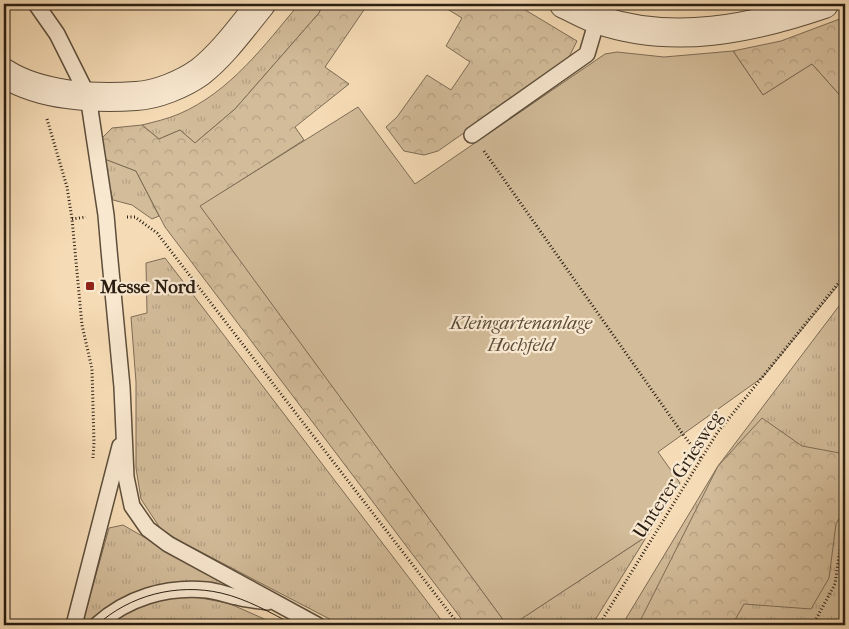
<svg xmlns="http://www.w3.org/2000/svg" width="849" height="629" viewBox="0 0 849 629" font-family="'IM FELL French Canon',serif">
  <defs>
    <pattern id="grass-tufts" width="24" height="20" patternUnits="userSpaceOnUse" patternTransform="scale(1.25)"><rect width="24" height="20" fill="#d3bc9a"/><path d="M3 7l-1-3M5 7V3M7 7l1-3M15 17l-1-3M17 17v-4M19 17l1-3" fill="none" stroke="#b5a184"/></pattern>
    <pattern id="forest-crowns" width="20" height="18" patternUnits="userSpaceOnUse" patternTransform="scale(1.25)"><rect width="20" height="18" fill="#d3bc9a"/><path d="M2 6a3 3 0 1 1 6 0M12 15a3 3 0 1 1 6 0" fill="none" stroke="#b5a184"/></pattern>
  </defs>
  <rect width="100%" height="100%" fill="#f6dcb6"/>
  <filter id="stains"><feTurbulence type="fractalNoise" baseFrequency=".004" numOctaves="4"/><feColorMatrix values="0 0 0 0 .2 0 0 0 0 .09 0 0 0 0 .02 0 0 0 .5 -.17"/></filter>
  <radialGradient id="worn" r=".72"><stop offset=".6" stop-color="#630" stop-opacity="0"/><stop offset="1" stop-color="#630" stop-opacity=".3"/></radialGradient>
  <!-- grass -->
  <g fill="url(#grass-tufts)" stroke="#7e6d56">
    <path d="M299 4H323L319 13 235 109 195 143 180 130 159 139 142 125C154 122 167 119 179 114 230 92 264 46 299 4Z"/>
    <path d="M102 158 136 171 159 216 152 219 132 205 113 200Z"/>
    <path d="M165 258 445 625H341L178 540 160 528 141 499 136 468V382L131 317 147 313 146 263Z"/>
    <path d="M845 298V625H622L718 466Z"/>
    <path d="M123 525 231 587 201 583 128 596 82 625 109 528Z"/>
    <path d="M647 536 592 625H512Z"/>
    <path d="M189 596 228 603 278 625H107L120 615 164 597Z"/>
  </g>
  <!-- forest -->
  <g fill="url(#forest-crowns)" stroke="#7e6d56">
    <path d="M323 4H368L325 67 349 84 295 127 304 140 201 206 507 625H466L165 227 136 171 102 158V138L112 128 142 125 159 139 180 130 195 143 235 109 319 13Z"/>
    <path d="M439 4H518L522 8 577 41 567 61 438 151 424 155 404 151 386 127 397 117 427 75 451 90 470 62 446 46 462 18Z"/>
    <path d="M845 17V101L812 64 763 95 733 51 781 41Z"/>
    <path d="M762 418 802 446 845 454V508L836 524 829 578 811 609 744 604 732 625H638L718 466Z"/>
  </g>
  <!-- garden -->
  <path fill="#d3bc9a" stroke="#7e6d56" d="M733 51 763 95 812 64 845 101V277L763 377 658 452 680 483 647 536 512 625H507L200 206 358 107 415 184 605 54 617 52 664 57Z"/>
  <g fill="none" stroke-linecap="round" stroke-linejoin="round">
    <defs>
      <g id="service">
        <path d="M36 4 57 34 88 96 106 215 109 250 122 387 126 477 132 506 148 529 168 544 317 625"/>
        <path d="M472 135 587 54 597 20"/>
        <path d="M74 625 120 446"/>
        <path d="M97 625C127 598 166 586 207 590 217 591 227 595 237 597 246 600 257 600 267 602"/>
      </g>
      <g id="minor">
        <path d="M564 4C575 9 587 16 599 20 674 45 751 29 824 4"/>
        <path d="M4 73C40 96 94 99 136 96 157 95 183 84 200 72 224 53 242 27 261 4"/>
      </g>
    </defs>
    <!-- service casing -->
    <use href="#service" stroke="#5d4e3b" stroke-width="18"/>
    <!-- minor casing -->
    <use href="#minor" stroke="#5d4e3b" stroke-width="30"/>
    <!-- path -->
    <g stroke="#2a1e12" stroke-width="3" stroke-dasharray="1 2.5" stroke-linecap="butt">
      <path d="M527 4 537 9"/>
      <path d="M47 119 67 187 72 219 82 325 92 369 94 443 93 458"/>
      <path d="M484 151 682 433 701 458"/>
      <path d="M127 217H135L157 233 459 625"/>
      <path d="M72 219 86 217"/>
      <path d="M599 625 717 433 845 275"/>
      <path d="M813 625 835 584 842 535 845 528"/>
    </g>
    <!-- service -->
    <use href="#service" stroke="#f9e8d0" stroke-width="15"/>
    <!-- minor -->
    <use href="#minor" stroke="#f9e8d0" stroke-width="28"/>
    <!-- tram -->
    <path stroke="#2a1e12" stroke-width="1" d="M97 625C130 595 177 583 221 593 247 599 271 613 294 625"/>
  </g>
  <!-- markers -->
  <rect fill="#8f2418" stroke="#f9e8d0" stroke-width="2" x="85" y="281" width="10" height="10" rx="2.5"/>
  <g text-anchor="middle" stroke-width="4.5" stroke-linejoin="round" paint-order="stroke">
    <!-- poi labels -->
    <g font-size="19" font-weight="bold" fill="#2a1e12" stroke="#f9e8d0" text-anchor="start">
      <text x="100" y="293">Messe Nord</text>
    </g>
    <!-- park labels -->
    <g font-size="19" font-style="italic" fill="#5d4d3b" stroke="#f9e8d0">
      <text x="521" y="329">Kleingartenanlage<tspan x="521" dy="22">Hochfeld</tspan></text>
    </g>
    <!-- street labels -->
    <g font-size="19" fill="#2a1e12" stroke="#f9e8d0">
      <text transform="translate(677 474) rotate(-57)" y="7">Unterer Griesweg</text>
    </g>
  </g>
  <!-- margin -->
  <rect width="849" height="629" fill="none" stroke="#f6dcb6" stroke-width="20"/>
  <rect x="5" y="5" width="839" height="619" fill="none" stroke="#2a1e12" stroke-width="2.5"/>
  <rect x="10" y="10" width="829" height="609" fill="none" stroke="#2a1e12"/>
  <rect width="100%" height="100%" filter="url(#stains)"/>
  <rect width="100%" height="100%" fill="url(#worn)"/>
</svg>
